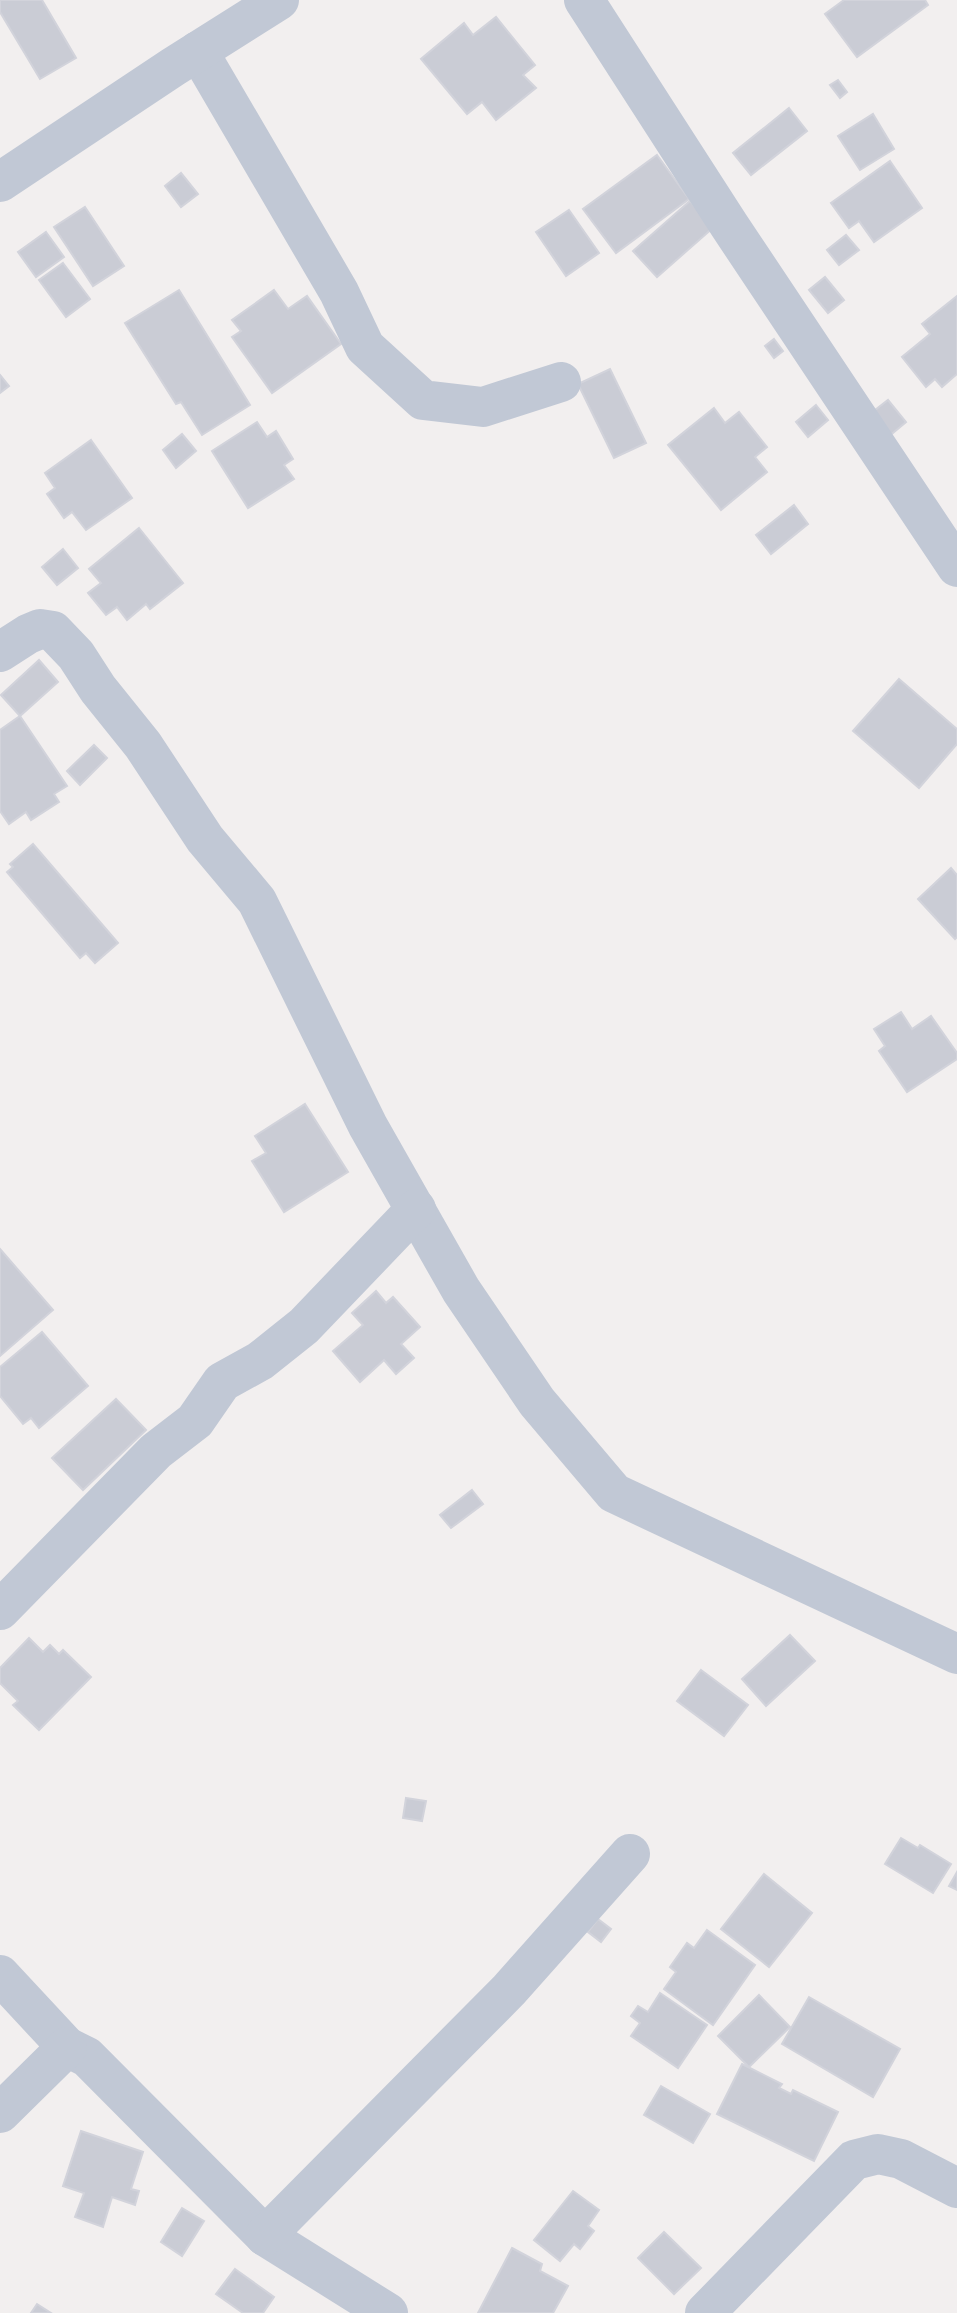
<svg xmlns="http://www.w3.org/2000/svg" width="957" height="2313" viewBox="0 0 957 2313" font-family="'Fira Sans Condensed',sans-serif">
  <rect width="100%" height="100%" fill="#f2efef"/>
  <!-- building -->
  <g fill="#caccd5" stroke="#d2d3db" stroke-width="2">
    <path d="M0 0H42L76 58 40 79 0 12Z"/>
    <path d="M844 0H925L928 5 857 57 825 14Z"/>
    <path d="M496 17 535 65 523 75 536 88 496 120 482 102 467 114 421 59 464 23 473 35Z"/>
    <path d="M838 80 847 92 840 98 830 85Z"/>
    <path d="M789 108 807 131 751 175 733 153Z"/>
    <path d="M873 114 894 149 860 170 838 136Z"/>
    <path d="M657 155 689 199 616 253 583 209Z"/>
    <path d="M890 161 922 208 874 242 859 221 849 228 831 203Z"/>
    <path d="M181 173 198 194 181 207 165 186Z"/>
    <path d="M690 201 714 227 657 277 633 251Z"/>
    <path d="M85 207 124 266 93 286 54 227Z"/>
    <path d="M569 210 599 253 566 276 536 232Z"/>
    <path d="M46 232 64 257 36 277 18 252Z"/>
    <path d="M846 235 859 250 839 265 827 250Z"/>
    <path d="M63 263 90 299 66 317 39 280Z"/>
    <path d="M825 277 844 300 828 313 809 290Z"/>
    <path d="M179 290 250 405 202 435 181 402 176 404 125 323Z"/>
    <path d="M274 290 288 309 307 296 341 344 272 393 232 337 241 331 232 320Z"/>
    <path d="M957 296V374L942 387 935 379 926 387 902 357 930 334 922 324Z"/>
    <path d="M774 339 783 351 774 358 765 346Z"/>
    <path d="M610 369 646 443 614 458 578 384Z"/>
    <path d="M0 375 9 386 0 393Z"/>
    <path d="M888 400 906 422 888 437 870 414Z"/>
    <path d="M816 405 828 420 808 437 796 422Z"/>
    <path d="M714 408 725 423 739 412 767 447 755 457 767 472 721 510 668 445Z"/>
    <path d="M257 422 267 437 276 431 293 459 284 465 294 479 248 508 212 451Z"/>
    <path d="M182 434 196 451 176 468 163 450Z"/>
    <path d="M91 440 132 498 86 530 72 512 64 518 47 494 55 488 45 473Z"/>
    <path d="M794 505 808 524 771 554 756 535Z"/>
    <path d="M139 528 183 583 150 609 146 604 127 620 117 607 106 615 88 593 101 583 89 569Z"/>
    <path d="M63 549 78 568 57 585 42 567Z"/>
    <path d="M39 660 58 682 20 716 1 695Z"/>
    <path d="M899 679 957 729V744L919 788 853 731Z"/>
    <path d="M20 716 67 786 54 794 59 802 31 820 26 812 9 824 0 811V730Z"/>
    <path d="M94 745 107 758 80 785 67 771Z"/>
    <path d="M33 844 118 943 95 963 86 953 80 958 7 872 13 867 10 864Z"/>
    <path d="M951 868 957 875V937L955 939 918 899Z"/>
    <path d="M901 1012 912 1029 931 1016 957 1053V1059L907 1092 879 1051 885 1046 874 1029Z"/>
    <path d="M305 1104 348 1172 284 1212 252 1161 266 1153 255 1136Z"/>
    <path d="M0 1249 53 1310 0 1356Z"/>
    <path d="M376 1291 386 1303 393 1297 420 1327 401 1344 414 1358 396 1374 384 1360 360 1382 333 1351 363 1325 352 1313Z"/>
    <path d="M42 1332 88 1386 39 1428 31 1418 23 1424 0 1396V1367Z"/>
    <path d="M116 1399 146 1430 83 1490 52 1458Z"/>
    <path d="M472 1490 483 1504 451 1528 440 1515Z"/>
    <path d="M790 1635 815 1661 766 1706 742 1679Z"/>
    <path d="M29 1638 43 1652 50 1645 59 1654 63 1650 91 1677 39 1730 13 1705 18 1701 0 1683V1668Z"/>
    <path d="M701 1670 748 1705 724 1736 677 1701Z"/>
    <path d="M406 1798 426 1801 422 1821 403 1818Z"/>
    <path d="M901 1838 918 1848 920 1845 951 1864 933 1893 885 1864Z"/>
    <path d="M957 1872V1890L949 1886Z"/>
    <path d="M764 1874 812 1913 769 1967 721 1929Z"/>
    <path d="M598 1919 611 1929 601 1942 588 1932Z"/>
    <path d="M707 1930 755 1965 713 2025 664 1989 676 1972 670 1967 687 1943 694 1948Z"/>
    <path d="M660 1993 707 2025 678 2068 631 2036 640 2023 631 2016 638 2006 648 2012Z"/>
    <path d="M759 1995 790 2027 749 2067 718 2036Z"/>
    <path d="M809 1997 900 2049 873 2097 782 2044Z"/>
    <path d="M742 2064 782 2084 779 2088 791 2094 793 2090 838 2112 814 2161 717 2114Z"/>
    <path d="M661 2086 710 2114 693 2143 644 2115Z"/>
    <path d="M81 2131 143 2152 131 2189 139 2191 135 2205 112 2197 103 2227 75 2217 84 2193 63 2186Z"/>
    <path d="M573 2191 599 2210 588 2226 594 2231 580 2249 574 2244 560 2261 534 2240Z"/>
    <path d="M182 2208 204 2221 182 2256 161 2242Z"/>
    <path d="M664 2232 701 2268 674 2294 638 2258Z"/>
    <path d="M512 2248 542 2264 540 2271 568 2286 553 2313H478Z"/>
    <path d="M235 2269 274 2297 263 2313H243L216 2294Z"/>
    <path d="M37 2304 51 2313H31Z"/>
  </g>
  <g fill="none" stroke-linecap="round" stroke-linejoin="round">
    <!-- minor -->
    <g stroke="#c1c8d5" stroke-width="40">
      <path d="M584 0 729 225 957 567"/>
      <path d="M198 51 339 292 365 347 423 400 483 407 561 382"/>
      <path d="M0 182 173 67 279 0"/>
      <path d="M0 652 28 634 40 629 53 631 76 655 98 689 143 745 205 839 257 901 368 1126 461 1290 537 1402 614 1493 957 1654"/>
      <path d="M0 1610 156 1451 195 1421 222 1382 260 1361 304 1326 416 1209"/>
      <path d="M0 1975 67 2047 87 2057 265 2236 388 2313"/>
      <path d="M0 2113 67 2047"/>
      <path d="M265 2236 509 1990 630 1854"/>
      <path d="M705 2313 854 2160 878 2154 901 2159 957 2188"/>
    </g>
  </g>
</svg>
